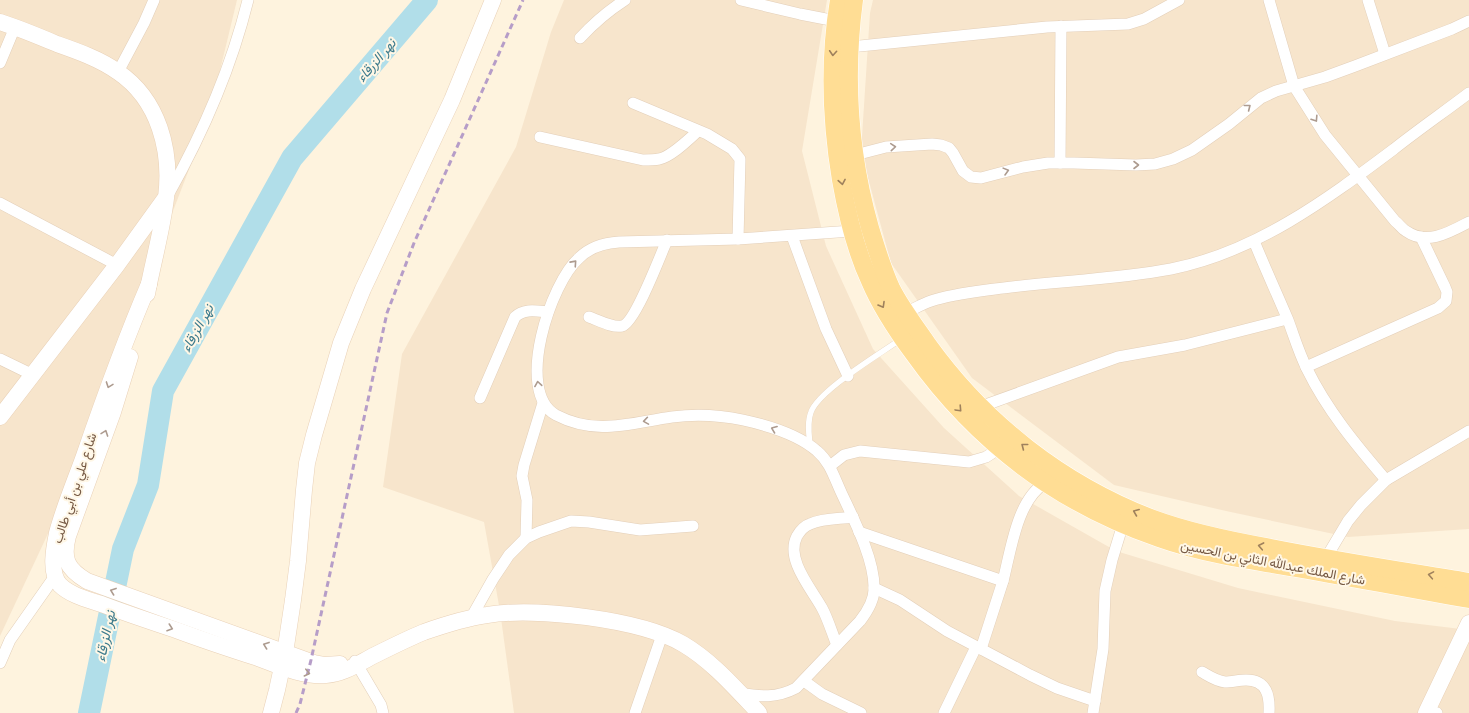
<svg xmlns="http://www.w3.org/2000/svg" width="1469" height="713" viewBox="0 0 1469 713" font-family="'Fira Sans Condensed',Vazirmatn,sans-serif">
  <rect width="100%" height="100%" fill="#fef3de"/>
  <!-- residential -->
  <g fill="#f7e5cc">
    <path d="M0 0H237L208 120 53 523 0 636Z"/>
    <path d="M564 0H827L802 151 826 246 873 349 944 428 1019 496 1116 551 1238 588 1395 621 1469 630V713H514L500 611 484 522 383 487 402 354 516 147 551 32Z"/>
    <path d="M873 0H1469V529L1348 537 1226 511 1114 485 972 378 891 263 861 152 870 13Z"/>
  </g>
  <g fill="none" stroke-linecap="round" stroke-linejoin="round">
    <!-- river -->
    <path stroke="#b1dee9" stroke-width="22" d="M89 713 123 549 148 485 163 391 292 158 427 0"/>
    <defs>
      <path id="lane" d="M810 446C809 435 807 422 811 412 819 390 880 354 901 339"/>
      <g id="street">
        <path d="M741 0 800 14 836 21"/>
        <path d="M1269 0 1294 86 1325 135 1395 221C1399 224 1402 229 1406 231 1427 246 1450 232 1469 222"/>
        <path d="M1368 0 1385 54"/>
        <path d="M580 38C594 23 608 11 625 0"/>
        <path d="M850 47 1047 27 1128 24 1144 19 1179 0"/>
        <path d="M0 63 15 27"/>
        <path d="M118 72 144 23 154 0"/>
        <path d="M633 103 707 134 732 149 740 159 738 239"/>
        <path d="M540 137 643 160C648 160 654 160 659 159 671 157 689 139 698 131"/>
        <path d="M855 155 886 147 932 144 941 145 949 148 953 153 963 171 971 177 981 178 1023 167 1048 163H1074L1136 165 1155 164 1173 159 1192 150 1229 124 1261 98 1276 91 1325 77 1355 66 1452 29 1469 21"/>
        <path d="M1060 163 1061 26"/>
        <path d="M168 195C203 133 231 69 248 0"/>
        <path d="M0 203 117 265"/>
        <path d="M792 236 826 329 848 376"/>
        <path d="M1254 241C1265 268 1277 294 1288 320 1294 336 1299 353 1307 369 1327 410 1356 445 1386 480"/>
        <path d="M905 313C914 309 922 304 931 301 952 294 973 292 995 289 1053 281 1113 280 1171 269 1256 252 1326 200 1394 149 1418 130 1444 112 1469 93"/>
        <path d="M589 317C598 320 612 328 622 326 635 323 661 254 667 240"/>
        <path d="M0 359 33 375"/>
        <path d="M1306 367 1438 308 1446 301 1447 292 1445 287 1421 237"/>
        <path d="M480 398 515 317C524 308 537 311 548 312"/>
        <path d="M980 407 1118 357 1185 345 1287 319"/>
        <path d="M830 466 844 455 860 451 969 462 986 457 1000 448"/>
        <path d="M859 532 1003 581C1011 550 1017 500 1045 483"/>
        <path d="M526 538 527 500 522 476 524 465 543 403"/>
        <path d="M1326 558 1348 521 1361 505 1386 480 1469 431"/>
        <path d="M874 588 900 600 947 631 1030 675 1057 688 1095 701"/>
        <path d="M471 618 493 579 509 555 526 538 539 532 571 521 589 522 640 530 693 526"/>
        <path d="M837 645C832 633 828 619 822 608 811 588 785 559 797 536 800 531 804 526 810 524 823 518 839 519 853 517"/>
        <path d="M981 649 1003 581"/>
        <path d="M355 661 381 705 383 713"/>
        <path d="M0 663 10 640 55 576"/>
        <path d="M1202 672C1209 676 1216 681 1225 682 1232 682 1239 680 1246 680 1267 680 1270 696 1269 713"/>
        <path d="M804 681 822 694 861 713"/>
        <path d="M740 693C760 697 777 698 796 688L860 621C867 612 875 600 874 587 874 558 853 518 841 492 834 477 830 462 817 451 799 435 766 425 743 420 719 415 695 414 672 417 630 423 596 436 556 415 514 392 551 282 579 258 590 247 604 243 619 242L738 239 852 231"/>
        <path d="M1427 711 1437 713"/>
        <path d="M635 713 662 635"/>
        <path d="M944 713 976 647"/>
        <path d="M1093 713 1103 649 1105 591 1112 560 1123 524"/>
      </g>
      <g id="secondary">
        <path d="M0 22C19 28 38 36 57 44 77 51 100 59 118 72 159 100 172 151 166 198 162 231 153 262 147 294"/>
        <path d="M149 284C125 340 104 398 84 456 75 481 64 507 57 533 54 548 49 573 60 585 71 596 90 600 104 605 128 614 152 622 176 630 203 640 230 649 258 658 279 666 303 677 326 675 344 674 359 663 375 655 391 647 407 639 424 632 444 625 466 618 487 615 535 607 640 619 683 644 712 661 736 689 759 713"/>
        <path d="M130 357 113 412 68 536C62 559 67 569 87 581L314 663 325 665 340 664"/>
        <path d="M0 417 117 265 164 200"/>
        <path d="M271 713 277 690 285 653 293 600 298 561 304 490 307 463 314 435 341 343 363 289 452 100 493 0"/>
        <path d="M1426 713 1469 623"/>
      </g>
      <g id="primary">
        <path d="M839 0C829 60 831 120 841 180 847 214 855 249 870 281 881 307 897 331 914 354 976 441 1057 503 1159 538 1201 553 1247 560 1291 567 1350 577 1410 589 1469 599"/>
        <path d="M854 0C844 75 849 154 870 228 876 248 882 268 891 288 901 308 915 326 928 345 985 424 1062 484 1153 519 1191 533 1231 541 1271 548 1337 561 1403 571 1469 582"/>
      </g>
    </defs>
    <!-- lane casing -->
    <use href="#lane" stroke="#e3cfb9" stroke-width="6"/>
    <!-- street casing -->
    <use href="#street" stroke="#e3cfb9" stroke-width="12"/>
    <!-- secondary casing -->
    <use href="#secondary" stroke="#e9d1b7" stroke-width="17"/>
    <!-- primary casing -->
    <use href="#primary" stroke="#fff" stroke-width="19"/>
    <!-- lane -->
    <use href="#lane" stroke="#fff" stroke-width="5.5"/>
    <!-- street -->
    <use href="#street" stroke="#fff" stroke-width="11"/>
    <!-- secondary -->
    <use href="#secondary" stroke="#fff" stroke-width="16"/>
    <!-- primary -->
    <use href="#primary" stroke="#ffdd94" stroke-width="18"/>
    <!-- rail -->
    <path stroke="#b69dc8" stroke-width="3" stroke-dasharray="6 4" stroke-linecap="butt" d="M296 713 300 704 311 660 387 313 414 243 523 0"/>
  </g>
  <!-- one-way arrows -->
  <defs><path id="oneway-chevron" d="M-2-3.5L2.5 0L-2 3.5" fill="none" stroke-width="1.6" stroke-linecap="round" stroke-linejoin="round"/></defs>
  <g stroke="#9f815c">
    <use href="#oneway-chevron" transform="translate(833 53) rotate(94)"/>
    <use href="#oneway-chevron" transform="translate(842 182) rotate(80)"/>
    <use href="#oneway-chevron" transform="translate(882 305) rotate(60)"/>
    <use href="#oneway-chevron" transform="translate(959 409) rotate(47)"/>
    <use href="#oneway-chevron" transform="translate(1024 446) rotate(-142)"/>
    <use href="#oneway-chevron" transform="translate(1136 512) rotate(-158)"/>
    <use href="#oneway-chevron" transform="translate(1261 546) rotate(-169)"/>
    <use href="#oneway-chevron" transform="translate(1431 575) rotate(-170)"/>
  </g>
  <g stroke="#ad9b8f">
    <use href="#oneway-chevron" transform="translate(1248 107) rotate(-38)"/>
    <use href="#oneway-chevron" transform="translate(1315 119) rotate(57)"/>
    <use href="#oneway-chevron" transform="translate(893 147) rotate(-5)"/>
    <use href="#oneway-chevron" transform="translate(1136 165)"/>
    <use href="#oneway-chevron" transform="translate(1006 171) rotate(-15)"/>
    <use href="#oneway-chevron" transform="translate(574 263) rotate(-48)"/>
    <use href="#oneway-chevron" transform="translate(538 384) rotate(-99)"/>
    <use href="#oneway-chevron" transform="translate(109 385) rotate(110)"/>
    <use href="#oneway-chevron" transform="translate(646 421) rotate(171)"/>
    <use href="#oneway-chevron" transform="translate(774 429) rotate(-159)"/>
    <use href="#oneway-chevron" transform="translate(105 433) rotate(-70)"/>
    <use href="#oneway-chevron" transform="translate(113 591) rotate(-160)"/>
    <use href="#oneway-chevron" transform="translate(170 628) rotate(19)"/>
    <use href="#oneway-chevron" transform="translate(266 645) rotate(-160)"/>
    <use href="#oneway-chevron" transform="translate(307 673) rotate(13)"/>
  </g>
  <g text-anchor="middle" stroke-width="4" stroke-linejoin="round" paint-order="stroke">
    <!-- street labels -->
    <g font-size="13" fill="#765944" stroke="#fff7e6">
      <text transform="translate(74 488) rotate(-72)" y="5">شارع علي بن أبي طالب</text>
      <text transform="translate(1273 562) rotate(11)" y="5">شارع الملك عبدالله الثاني بن الحسين</text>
    </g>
    <!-- water labels -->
    <g font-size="14" font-style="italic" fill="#3c7a8c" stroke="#fff7e6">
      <text transform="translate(376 60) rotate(-49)" y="5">نهر الزرقاء</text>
      <text transform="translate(197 328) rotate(-61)" y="5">نهر الزرقاء</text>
      <text transform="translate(105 636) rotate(-78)" y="5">نهر الزرقاء</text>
    </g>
  </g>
</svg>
